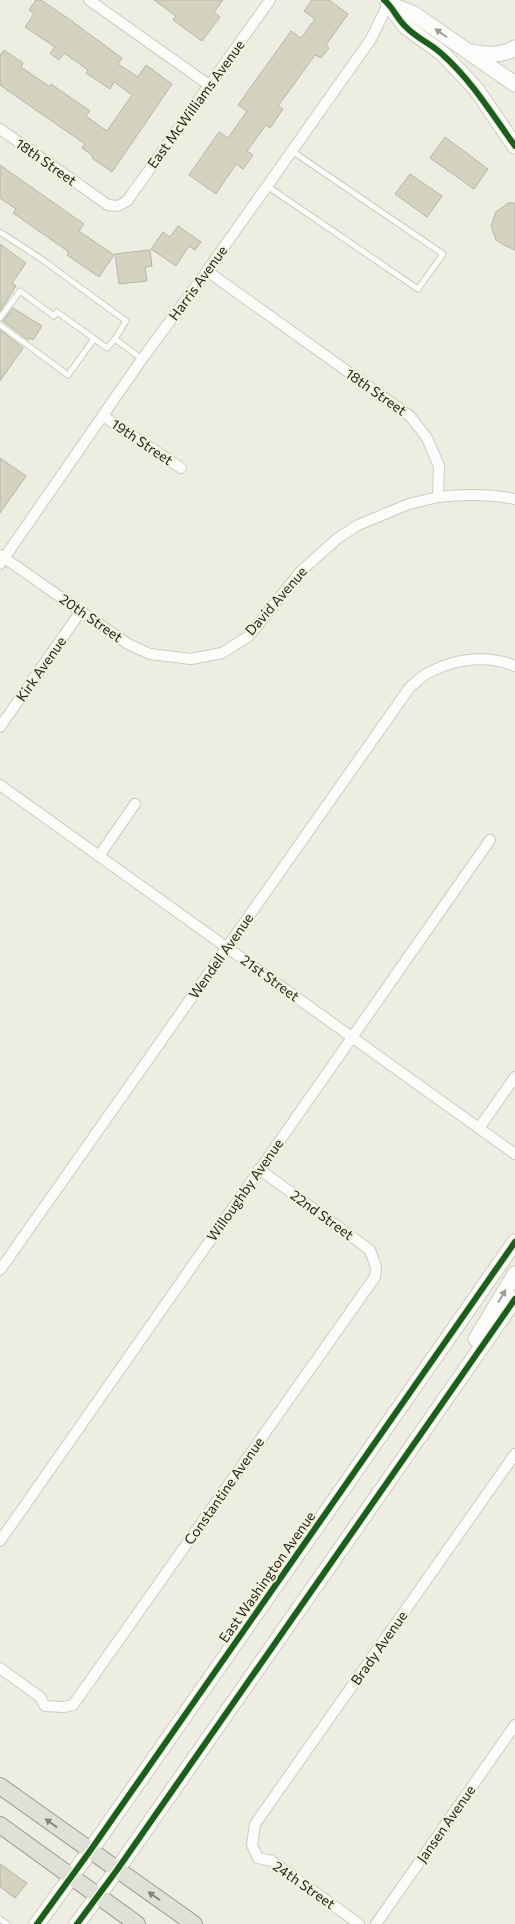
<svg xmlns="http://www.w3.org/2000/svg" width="515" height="1924" viewBox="0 0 515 1924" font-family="Commissioner,sans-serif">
  <rect width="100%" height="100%" fill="#edeee1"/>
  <!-- building -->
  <g fill="#d3d3bf" stroke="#b5b5ac">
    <path d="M36 0H41L69 19 122 58 118 64 138 77 146 65 172 84 112 172 92 158 93 156 82 148 85 144 0 85V56L4 50 23 63 21 67 50 87 51 84 90 111 86 116 107 131 132 95 114 82 110 89 86 73 88 70 64 53 59 60 50 53 55 47 25 27 34 14 29 10Z"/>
    <path d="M154 0H223L214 12 220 17 202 41 173 20 176 16Z"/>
    <path d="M312 0H329L348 14 326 45 329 48 321 58 315 55 278 106 283 109 270 128 266 125 247 151 253 155 243 169 236 164 216 194 189 175 219 132 228 138 247 111 238 105 291 31 301 38 315 19 304 11Z"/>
    <path d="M445 137 488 169 474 189 430 158Z"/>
    <path d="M0 165 84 224 79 231 114 255 99 277 67 255 69 252 13 213 16 209 0 198Z"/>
    <path d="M410 174 442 196 427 217 395 194Z"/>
    <path d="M508 203H515V250L502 244 496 240 491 226 496 212Z"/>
    <path d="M178 226 201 242 195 250 189 246 176 266 151 249 163 232 170 237Z"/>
    <path d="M0 244 26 263 12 283 16 286 0 311Z"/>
    <path d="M150 250 152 266 145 267 147 281 119 284 115 254Z"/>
    <path d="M13 308 42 326 33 340 30 338 28 340 3 321Z"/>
    <path d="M0 330 23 348 0 381Z"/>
    <path d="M0 458 26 476 0 513Z"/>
    <path d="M0 1864 27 1883 15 1898 0 1887Z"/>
  </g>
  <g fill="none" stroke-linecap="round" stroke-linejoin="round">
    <defs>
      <g id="lane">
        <path d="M267 186 418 289 443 254 292 151"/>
        <path d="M0 232 40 258 126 321 115 339"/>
        <path d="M0 318 20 291 54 316 57 312 107 348 115 339 142 359"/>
        <path d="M0 325 68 375 94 339"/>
        <path d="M0 1919 7 1924"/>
      </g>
      <g id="street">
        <path d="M89 0 209 85"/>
        <path d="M0 129 108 205 118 206 127 201 270 0"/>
        <path d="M207 271 410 416 427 438 439 466 438 497C464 494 490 494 515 499"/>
        <path d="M103 416 181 468"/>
        <path d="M0 555 128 644 150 654 191 659 222 653 249 636 300 572 338 538 358 525 409 504 438 497"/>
        <path d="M0 564 142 359 207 271 371 39 390 0"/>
        <path d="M0 727 81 611"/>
        <path d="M0 785 515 1154"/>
        <path d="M99 856 135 804"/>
        <path d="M479 1128 515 1077"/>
        <path d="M0 1270 410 687C417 681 424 674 432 671 458 658 488 655 515 666"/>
        <path d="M0 1541 490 840"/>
        <path d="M0 1668 40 1697 45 1706 64 1707 73 1705 375 1277 376 1267 370 1250 259 1169"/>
        <path d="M359 1924 272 1861 258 1858 252 1845 255 1824 515 1454"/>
        <path d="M376 1924 515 1725"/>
      </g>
      <g id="secondary">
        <path d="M388 3 406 27 442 53 463 75 476 89 515 146"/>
        <path d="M389 4 414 14 515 84"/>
        <path d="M473 52C489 55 501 56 515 48"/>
        <path d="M476 1339 515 1274"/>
        <path d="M37 1924 90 1851 515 1242"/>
        <path d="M77 1924 117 1870 515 1299"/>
      </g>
      <g id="primary">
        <path d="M0 1786 194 1924"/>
        <path d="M0 1825 137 1924"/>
      </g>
    </defs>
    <!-- lane casing -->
    <use href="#lane" stroke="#ccccc3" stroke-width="7"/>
    <!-- street casing -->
    <use href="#street" stroke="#ccccc3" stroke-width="12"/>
    <!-- secondary casing -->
    <use href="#secondary" stroke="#ccccc3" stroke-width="17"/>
    <!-- primary casing -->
    <use href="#primary" stroke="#9a9a8a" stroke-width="18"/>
    <!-- lane -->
    <use href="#lane" stroke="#fcfcfa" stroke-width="5"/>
    <!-- street -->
    <use href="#street" stroke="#fcfcfa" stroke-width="10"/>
    <!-- secondary -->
    <use href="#secondary" stroke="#fcfcfa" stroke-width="15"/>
    <!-- primary -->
    <use href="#primary" stroke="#dfe0d8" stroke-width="16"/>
    <defs>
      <g id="cycleway">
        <path d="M384 0C393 7 397 19 406 27 416 38 432 44 443 55 472 81 492 114 515 146"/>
        <path d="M37 1924 90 1851 515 1242"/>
        <path d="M77 1924 117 1870 515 1299"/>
      </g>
    </defs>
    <!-- cycleway casing -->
    <use href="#cycleway" stroke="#f2f3dc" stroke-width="9"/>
    <!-- cycleway -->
    <use href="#cycleway" stroke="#1b5e20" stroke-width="6"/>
  </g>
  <!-- one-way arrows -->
  <defs><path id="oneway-solid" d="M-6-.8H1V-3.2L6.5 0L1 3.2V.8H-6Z" transform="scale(1.25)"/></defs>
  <g fill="#9c9c97">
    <use href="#oneway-solid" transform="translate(441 33) rotate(-145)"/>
    <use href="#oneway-solid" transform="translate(502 1296) rotate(-59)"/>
  </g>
  <g fill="#83847c">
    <use href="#oneway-solid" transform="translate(51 1823) rotate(-144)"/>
    <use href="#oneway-solid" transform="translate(154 1896) rotate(-145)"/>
  </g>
  <g text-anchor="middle" stroke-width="4" stroke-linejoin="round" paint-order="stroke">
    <!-- street labels -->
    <g font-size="14" fill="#27271f" stroke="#f2f3dc">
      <text transform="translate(196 104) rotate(-54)" y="5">East McWilliams Avenue</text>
      <text transform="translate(46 162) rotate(35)" y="5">18th Street</text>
      <text transform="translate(198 283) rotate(-54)" y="5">Harris Avenue</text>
      <text transform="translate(376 392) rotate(35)" y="5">18th Street</text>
      <text transform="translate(142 442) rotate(34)" y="5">19th Street</text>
      <text transform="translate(276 601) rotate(-49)" y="5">David Avenue</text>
      <text transform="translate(91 618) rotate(35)" y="5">20th Street</text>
      <text transform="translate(41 669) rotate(-55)" y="5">Kirk Avenue</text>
      <text transform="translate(221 956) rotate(-55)" y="5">Wendell Avenue</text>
      <text transform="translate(270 978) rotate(36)" y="5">21st Street</text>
      <text transform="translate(245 1190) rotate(-55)" y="5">Willoughby Avenue</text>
      <text transform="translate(322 1215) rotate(36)" y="5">22nd Street</text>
      <text transform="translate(224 1491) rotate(-55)" y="5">Constantine Avenue</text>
      <text transform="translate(267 1577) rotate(-55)" y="5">East Washington Avenue</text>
      <text transform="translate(379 1648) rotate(-55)" y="5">Brady Avenue</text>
      <text transform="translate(446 1824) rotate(-55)" y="5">Jansen Avenue</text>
      <text transform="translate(304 1885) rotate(35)" y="5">24th Street</text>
    </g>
  </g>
</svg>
